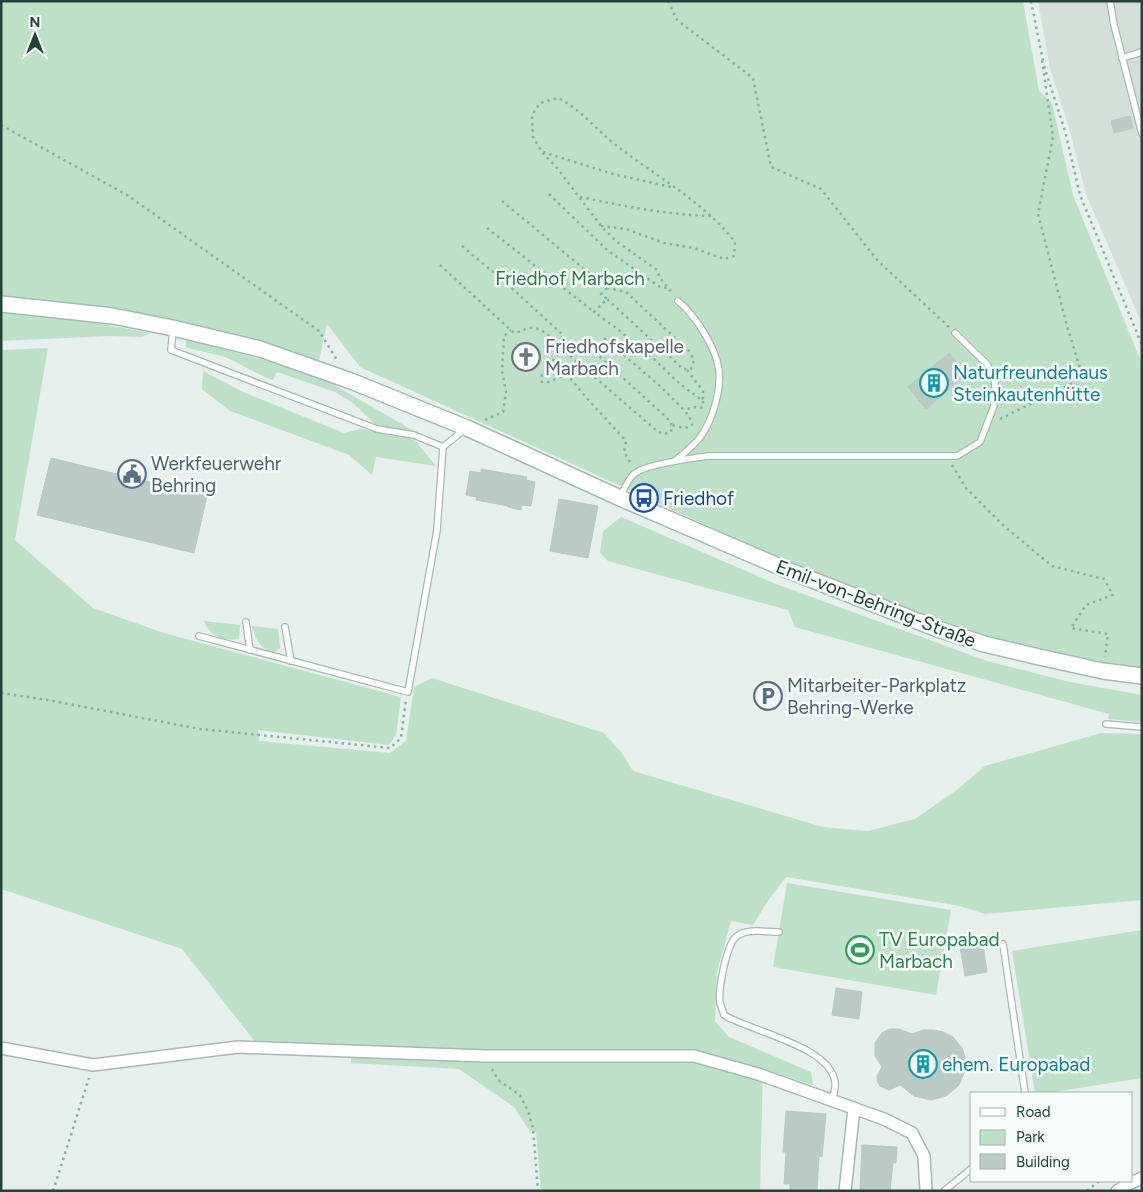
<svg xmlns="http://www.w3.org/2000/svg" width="1143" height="1192" viewBox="0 0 1143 1192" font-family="Figtree,sans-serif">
  <rect width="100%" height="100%" fill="#e6efeb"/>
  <!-- built -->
  <path fill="#d4dfda" d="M1038 1H1142V324L1086 194 1070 131 1050 68Z"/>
  <!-- green -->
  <g fill="#bfe0c8">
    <path d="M1 1H1023L1039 91 1052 103 1073 195 1142 364V669L1111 666 988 640 844 588 360 367 327 324 319 361 174 319 107 310 108 325 151 333 142 337 109 336 1 341Z"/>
    <path d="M186 339 315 374 414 431 377 426 353 403 335 392 277 372 273 380C257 375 243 365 227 358 214 353 199 352 186 347Z"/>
    <path d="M48 348 15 540 93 608 164 633 401 697 396 735 389 745 258 730 259 741 390 753 406 741 414 687 432 678 604 733 622 753 633 771 823 827 868 831 915 819 958 789 985 766 1101 733 1142 734V900L985 914 960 906 786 877 769 899 753 925 731 921 717 972 715 1021 729 1037 811 1072 813 1085 763 1069 760 1191H541L536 1132 529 1130 514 1107 459 1069 351 1063V1054L257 1044 182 949 1 889V350Z"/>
    <path d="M203 371 243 392 344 433 361 429 414 439 436 466 376 457 372 475 349 455 230 411 202 389Z"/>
    <path d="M621 517 776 584 987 661 1070 682 1142 695V722L1108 719 1109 714 795 627 788 610 608 561 600 553 603 531Z"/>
    <path d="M204 621 240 625 239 639C223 641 210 637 204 621Z"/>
    <path d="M252 626 278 629 280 648 274 652C260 649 255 639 252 626Z"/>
    <path d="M787 883 951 910 936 995 773 967Z"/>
    <path d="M1142 930V1078L1048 1093H1035L1012 951Z"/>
  </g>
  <!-- building -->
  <g fill="#bbcac4" stroke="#b8c9c2">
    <path d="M1130 116 1133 128 1114 133 1111 121Z"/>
    <path d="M521 342 541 360 532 371 511 353Z"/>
    <path d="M949 353 967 374 926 409 908 387Z"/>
    <path d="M51 458 207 496 194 553 37 515Z"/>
    <path d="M481 469 527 477 526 480 535 482 531 506 522 505 521 510 508 507V506L476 500 477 497 466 495 470 471 481 473Z"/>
    <path d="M559 499 598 506 588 558 550 551Z"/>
    <path d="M982 938 987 972 965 976 959 941Z"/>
    <path d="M836 988 862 992 859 1019 832 1015Z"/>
    <path d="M890 1029H899L912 1034 923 1030H934L943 1032 953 1037 962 1048 966 1060 965 1071 959 1085 946 1096 931 1100 914 1096 900 1085 889 1090 880 1086 877 1081V1076L882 1067 875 1056V1043L882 1033Z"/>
    <path d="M786 1111 826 1114 822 1157 819 1156 817 1191H790V1184H784L786 1152H783Z"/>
    <path d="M862 1145 897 1147 896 1163H893L890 1191H860Z"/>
  </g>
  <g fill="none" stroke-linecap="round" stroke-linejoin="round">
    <defs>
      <g id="lane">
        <path d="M1110 1 1114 25 1142 134"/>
        <path d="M1122 58 1142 52"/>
        <path d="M173 330 171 350 377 429 414 435 443 447"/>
        <path d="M676 460C684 453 695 445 701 436 713 419 721 391 719 370 716 348 696 316 678 301"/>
        <path d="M620 498C624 489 627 480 634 474 644 465 693 458 708 456H957L980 442 994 406 995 381 987 364 955 333"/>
        <path d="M246 622 250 650"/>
        <path d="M285 627 291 661"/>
        <path d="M199 636 408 692 437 530 443 447 465 429"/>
        <path d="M1106 724 1142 727"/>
        <path d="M779 932C766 932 747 928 737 936 726 944 718 991 720 1003 721 1007 723 1011 724 1015 752 1032 830 1046 835 1082 836 1088 833 1096 832 1101"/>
        <path d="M1003 944 1025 1093"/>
        <path d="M944 1191 972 1168"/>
      </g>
      <g id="street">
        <path d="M1 1048 93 1065 238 1047 485 1056H694L758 1074 884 1119 912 1133 924 1156 926 1191"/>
        <path d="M845 1191 854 1108"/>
        <path d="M1117 1191 1126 1185 1142 1178"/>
      </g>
      <path id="secondary" d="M1 304 113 316 173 328 260 349 351 381 467 428 620 498 785 569 935 628 984 644 1039 657 1103 671 1142 676"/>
    </defs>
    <!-- lane casing -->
    <use href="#lane" stroke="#a8b8b2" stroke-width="8"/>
    <!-- street casing -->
    <use href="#street" stroke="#a8b8b2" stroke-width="14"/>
    <!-- secondary casing -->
    <use href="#secondary" stroke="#a4bbb3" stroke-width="18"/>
    <!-- path -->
    <g stroke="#86b3a5" stroke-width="2.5" stroke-dasharray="2.5 4" stroke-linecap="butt">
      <path d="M668 1 677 20 753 78 771 167 821 189 878 261 949 327"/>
      <path d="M1031 1 1043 61"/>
      <path d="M1044 66 1065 131 1080 195 1142 345"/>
      <path d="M1 125 127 195 319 331 337 360"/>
      <path d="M543 152 613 174 671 187"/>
      <path d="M549 194 607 250 660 287 668 288"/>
      <path d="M580 197C624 206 667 215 712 216"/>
      <path d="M502 201 607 288 601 294 607 299 594 312 615 327 656 361 680 384 703 401V407L700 408 696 407 686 409 685 411"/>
      <path d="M601 226 626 229 664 243 694 248 724 259 734 256 735 242C704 202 657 177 617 146 597 131 581 109 558 98L540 103 532 115 533 137 542 152 557 168 601 226 616 241 657 270 660 278 673 294"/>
      <path d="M487 228 594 312"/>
      <path d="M462 246 505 282 563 335 562 338H553"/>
      <path d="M440 265 514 333C520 332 524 329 529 328 542 326 555 341 562 349"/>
      <path d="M607 288 626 292 689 351 694 360 691 369H683L607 299"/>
      <path d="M604 338 660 386 685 411 690 418 692 425 690 427 684 428 672 425"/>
      <path d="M590 348 667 418 672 425 671 432 663 434 657 431 562 349 542 374 541 380 542 382H549L565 375 570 378 583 394 626 441 624 452 631 464"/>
      <path d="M687 370 703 391V398L700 399"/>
      <path d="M1000 419 1083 378 1067 326 1038 214 1053 137 1042 60"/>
      <path d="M485 420 503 412 506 392 502 371 504 336 511 330"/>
      <path d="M952 465 966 488 1004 526 1052 566 1104 579 1113 595 1086 605 1071 628 1108 634 1105 657"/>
      <path d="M1 693 48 700 200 729 390 748 401 738 406 700"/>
      <path d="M492 1069 498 1080 520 1095 528 1111 533 1128 538 1191"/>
      <path d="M53 1191 89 1078"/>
      <path d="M1087 1191 1099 1181"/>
    </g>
    <!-- lane -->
    <use href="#lane" stroke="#fff" stroke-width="5.5"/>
    <!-- street -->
    <use href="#street" stroke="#fff" stroke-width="11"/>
    <!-- secondary -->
    <use href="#secondary" stroke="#fff" stroke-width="15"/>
  </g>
  <!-- icons -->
  <defs>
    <symbol id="church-ring" viewBox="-11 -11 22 22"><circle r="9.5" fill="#f7fbf9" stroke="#6b7280" stroke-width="1.5"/><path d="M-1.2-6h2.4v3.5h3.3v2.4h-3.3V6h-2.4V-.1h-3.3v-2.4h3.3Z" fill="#6b7280"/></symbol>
    <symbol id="building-ring" viewBox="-11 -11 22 22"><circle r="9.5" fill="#f7fbf9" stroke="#0f9aa8" stroke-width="1.5"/><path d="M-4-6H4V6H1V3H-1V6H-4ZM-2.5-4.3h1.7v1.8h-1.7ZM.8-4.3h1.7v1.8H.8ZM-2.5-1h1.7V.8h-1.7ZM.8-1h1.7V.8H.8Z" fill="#0f9aa8"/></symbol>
    <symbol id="civic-ring" viewBox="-11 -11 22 22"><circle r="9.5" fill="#f7fbf9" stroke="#5c6f8a" stroke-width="1.5"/><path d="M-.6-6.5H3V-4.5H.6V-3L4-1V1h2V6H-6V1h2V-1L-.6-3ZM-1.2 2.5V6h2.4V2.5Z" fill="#5c6f8a"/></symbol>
    <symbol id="bus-ring" viewBox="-11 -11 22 22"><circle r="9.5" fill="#f7fbf9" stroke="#1a4fb4" stroke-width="1.5"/><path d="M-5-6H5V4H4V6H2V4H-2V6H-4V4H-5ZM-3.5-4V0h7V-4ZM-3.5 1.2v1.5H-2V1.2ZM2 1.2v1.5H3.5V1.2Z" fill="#1a4fb4"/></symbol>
    <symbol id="parking-ring" viewBox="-11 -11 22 22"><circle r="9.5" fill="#f7fbf9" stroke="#5c6f8a" stroke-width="1.5"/><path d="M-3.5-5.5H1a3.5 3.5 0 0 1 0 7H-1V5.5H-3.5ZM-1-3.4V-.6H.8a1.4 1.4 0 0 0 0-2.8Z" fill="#5c6f8a"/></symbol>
    <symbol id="stadium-ring" viewBox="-11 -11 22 22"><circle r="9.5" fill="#f7fbf9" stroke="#2e9e5b" stroke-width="1.5"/><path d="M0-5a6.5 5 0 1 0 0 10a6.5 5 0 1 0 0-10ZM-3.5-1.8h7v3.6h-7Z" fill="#2e9e5b"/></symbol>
  </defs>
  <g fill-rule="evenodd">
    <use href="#church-ring" x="510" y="341" width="32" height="32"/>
    <use href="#building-ring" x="918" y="367" width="32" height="32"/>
    <use href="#civic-ring" x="116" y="458" width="32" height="32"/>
    <use href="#bus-ring" x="628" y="482" width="32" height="32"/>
    <use href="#parking-ring" x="752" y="680" width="32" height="32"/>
    <use href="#stadium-ring" x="844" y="934" width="32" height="32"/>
    <use href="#building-ring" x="907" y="1048" width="32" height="32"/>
  </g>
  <g text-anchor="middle" stroke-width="5" stroke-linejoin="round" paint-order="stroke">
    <!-- park labels -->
    <g font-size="19" fill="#2d7a4b" stroke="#f7fbf9">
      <text x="570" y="285">Friedhof Marbach</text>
    </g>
    <!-- worship labels -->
    <g font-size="19" fill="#5b616d" stroke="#f7fbf9" text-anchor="start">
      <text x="545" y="353">Friedhofskapelle<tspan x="545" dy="22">Marbach</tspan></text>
    </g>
    <!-- culture labels -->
    <g font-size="19" fill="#0d838f" stroke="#f7fbf9" text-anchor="start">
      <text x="953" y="379">Naturfreundehaus<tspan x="953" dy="22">Steinkautenhütte</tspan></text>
      <text x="942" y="1071">ehem. Europabad</text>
    </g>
    <!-- service labels -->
    <g font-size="19" fill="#4e5e75" stroke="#f7fbf9" text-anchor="start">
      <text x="151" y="470">Werkfeuerwehr<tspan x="151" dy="22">Behring</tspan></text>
      <text x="787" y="692">Mitarbeiter-Parkplatz<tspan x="787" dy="22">Behring-Werke</tspan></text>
    </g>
    <!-- transit labels -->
    <g font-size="19" fill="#164399" stroke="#f7fbf9" text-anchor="start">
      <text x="663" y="505">Friedhof</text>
    </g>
    <!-- street labels -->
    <g font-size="19" fill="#24423a" stroke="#f7fbf9">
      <text transform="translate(876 603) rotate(21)" y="7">Emil-von-Behring-Straße</text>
    </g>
    <!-- leisure labels -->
    <g font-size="19" fill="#27864d" stroke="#f7fbf9" text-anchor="start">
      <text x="879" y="946">TV Europabad<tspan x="879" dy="22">Marbach</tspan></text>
    </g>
  </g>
  <!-- border -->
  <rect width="1143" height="1192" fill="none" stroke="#24423a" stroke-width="5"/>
  <!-- legend -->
  <rect x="970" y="1092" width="162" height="90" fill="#f7fbf9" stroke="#a3b1ad"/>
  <rect x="980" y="1108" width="25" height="8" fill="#ffffff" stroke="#a3b1ad"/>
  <text x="1016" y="1117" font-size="15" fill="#24423a">Road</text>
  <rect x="980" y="1130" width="25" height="15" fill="#bfe0c8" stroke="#a3b1ad"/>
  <text x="1016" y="1142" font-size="15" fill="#24423a">Park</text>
  <rect x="980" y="1154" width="25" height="15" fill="#bbcac4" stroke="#a3b1ad"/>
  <text x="1016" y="1167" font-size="15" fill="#24423a">Building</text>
  <!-- north arrow -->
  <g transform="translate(35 35)" stroke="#f7fbf9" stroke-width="4" paint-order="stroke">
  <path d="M0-4L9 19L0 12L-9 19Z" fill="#24423a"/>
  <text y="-8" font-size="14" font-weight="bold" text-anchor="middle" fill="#24423a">N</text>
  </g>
</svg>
